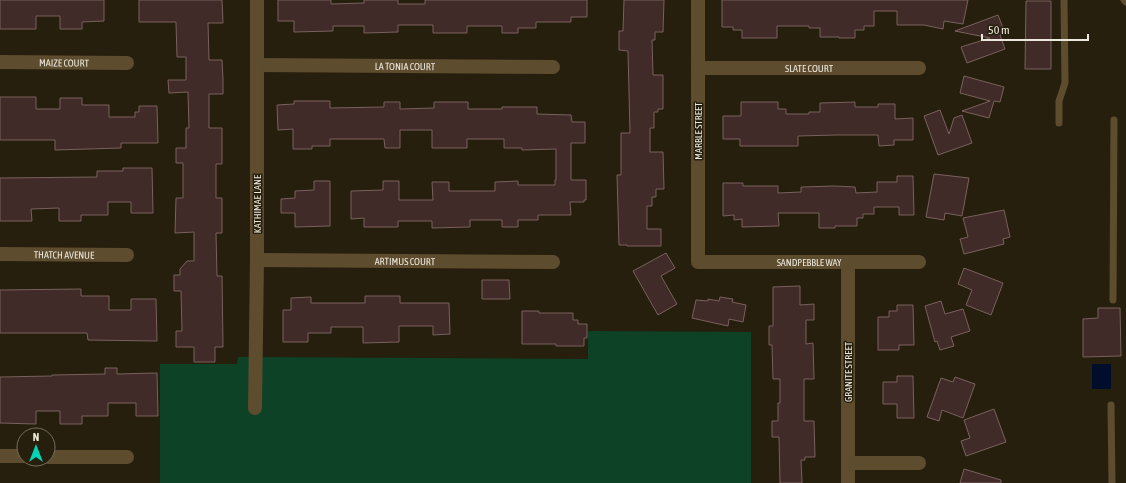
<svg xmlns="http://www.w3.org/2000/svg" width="1126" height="483" viewBox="0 0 1126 483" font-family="'Asap Condensed',sans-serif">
  <rect width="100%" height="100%" fill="#271f0d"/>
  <!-- green -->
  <path fill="#0d4226" d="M588 331 751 332V483H160V364H237L238 357 588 359Z"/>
  <!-- water -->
  <rect fill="#000e2b" x="1092" y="364" width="19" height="25"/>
  <!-- building -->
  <g fill="#402b28" stroke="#79615d">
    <path d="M0 0H104V21L82 22V29H60V16H36V29H0Z"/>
    <path d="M139 0H222L223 23H208L209 60H222L223 79V94H209V128H222V164H216V198H222V233H216L217 276H222L223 347H215V362H194V347H176V331H182L181 291H174V275H180V269L187 261H194V232L175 233 176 198H183V163H176V148H186V128H189L188 92 169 93 168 80H186V57H177L176 22H139Z"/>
    <path d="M278 0H331V4L364 3V0H398V4H425V0H587V17H571V22H536V28H518V33H502V26H467V33H433V25H398V32L364 33V26H333V31L294 32V21H278Z"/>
    <path d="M624 0H664L663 32H655V40H652L653 75H663V109H658V112H654V128H650V152H663L664 189H656V197H652V206H647V229H661V246H627V245H619L617 175H621V133H630L628 51 619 50V31H623Z"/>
    <path d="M722 0H968L963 24 944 21 943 29 924 25H897V11H874V26H864V30H855V38H839V37H820V28H809V26H777V38H742V30H733V27H722Z"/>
    <path d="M1026 1H1051V69H1025Z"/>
    <path d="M998 15 1005 33 1000 35 1005 49 967 63 961 47 990 38 955 31Z"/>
    <path d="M964 76 1004 87 1000 102 994 101 989 118 962 111 990 101 960 93Z"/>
    <path d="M0 97H36V109H60V98H82V105H109V117H135V112H139V106H157L158 143H121V148L55 150V140H0Z"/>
    <path d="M294 101H330V108L384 107V102H400V109L434 108V102H468V109H502V107H537V114L571 115 572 122H585V143H571V180H586V200H584V202H570L571 215H538V220H518V227H502V220H470V227L432 228V221H398V227H364V218L351 219V191L383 190V181H399V200H433L432 182H449V191H495V182L518 181V185H555V180H556V149L522 150V148H504V139H467V148H432V130H400V148H385L384 139H330V146H312V149H293V129L278 130 277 105 294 104Z"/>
    <path d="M741 102H778V109H786V114H809V112H820V103L855 102V107H878V104H895V119L913 118V140H894V145L879 146 878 135H836L798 136V146H740V139H723V116H741Z"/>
    <path d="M940 110 949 134 954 118 962 115 972 143 938 155 924 116Z"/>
    <path d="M123 168H152L153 213H131V202H108V215H81V221H59V208L31 209 32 221H0V178L97 177V171H123Z"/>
    <path d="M934 174 969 178 962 216 945 213 944 220 926 217Z"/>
    <path d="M897 176H913L914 215H899V207H874V214H863V218H857V226H835V228H819V213H778L779 226 742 227V219L734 220V215L723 216V183H743V186H778V193L801 192V187L835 186 855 187 856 193 877 192V182H897Z"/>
    <path d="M314 181H330V226L295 227V213H281V199L295 198V191L314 190Z"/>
    <path d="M1004 210 1010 237 1003 239 1004 244 964 254 960 239 968 237 963 218Z"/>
    <path d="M666 253 675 268 661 276 677 304 658 315 633 271Z"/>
    <path d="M964 268 1003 283 991 315 966 305 972 290 958 284Z"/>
    <path d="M482 280H509L510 299H482Z"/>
    <path d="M800 286V305L814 304V320H806V344L813 343 814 379H804V421H814L815 457H805V460H801L802 483H780L779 437H772V421H778V403H780V379H773L772 345H769V326H773V287Z"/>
    <path d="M81 289V296H109V310H131V299H156L157 341 88 340 87 333H0V290Z"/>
    <path d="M365 296H400V303H449L450 334 433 335V326H399V342L363 343V327H331V333H308V342H283V310H291V298L311 297V303H365Z"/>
    <path d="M720 297 733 299 732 302 746 305 743 322 729 319 728 326 692 318 696 300 708 301V299L719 301Z"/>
    <path d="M941 301 945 314 963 309 970 331 951 337 954 346 940 350 937 341 935 342 925 306Z"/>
    <path d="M897 305H913L914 345H899V350H878V317H889V311H897Z"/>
    <path d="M1098 308H1120L1121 356 1083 357V319L1098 318Z"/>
    <path d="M522 311H539V313H573V320H578V324H587V338H584V346H556V344H522Z"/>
    <path d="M105 368H117V374L157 373 158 416H136V403H108V416H82V424H60V411H36V424L0 423V377L52 376V375L105 374Z"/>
    <path d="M897 376H913L914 418H897V404H883V382H897Z"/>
    <path d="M955 377 975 384 963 418 942 410 939 421 927 417 941 378 953 382Z"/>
    <path d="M994 409 1006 442 966 456 961 441 970 438 964 420Z"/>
    <path d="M964 469 1001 480V483H960Z"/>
  </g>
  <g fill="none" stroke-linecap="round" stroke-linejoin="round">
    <!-- lane -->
    <g stroke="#5e4c2f" stroke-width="7">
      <path d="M1124 0 1126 2"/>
      <path d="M1059 123V101L1065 83 1064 0"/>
      <path d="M1113 300 1114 120"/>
      <path d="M1111 405 1112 483"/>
    </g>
    <!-- street -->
    <g stroke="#5e4c2f" stroke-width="14">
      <path id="s1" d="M698 0V262H919"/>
      <path id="s2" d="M0 62 127 63"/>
      <path id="s3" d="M257 65 553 67"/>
      <path id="s4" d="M698 68H919"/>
      <path id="s5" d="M0 254 127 255"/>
      <path id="s6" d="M257 260 553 262"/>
      <path d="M255 408 257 260V0"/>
      <path d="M0 456H24"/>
      <path d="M48 457H127"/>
      <path d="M848 463H919"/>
      <path d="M848 483V262"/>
    </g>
  </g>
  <g text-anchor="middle" stroke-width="3" stroke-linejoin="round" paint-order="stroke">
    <!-- street labels -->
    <g font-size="10" fill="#ece7dc" stroke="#271f0d">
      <text dy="4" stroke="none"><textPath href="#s2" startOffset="64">MAIZE COURT</textPath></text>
      <text dy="4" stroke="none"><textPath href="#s3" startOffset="148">LA TONIA COURT</textPath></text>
      <text dy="4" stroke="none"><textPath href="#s4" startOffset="111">SLATE COURT</textPath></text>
      <text transform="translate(698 131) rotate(-90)" y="4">MARBLE STREET</text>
      <text transform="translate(257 204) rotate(-90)" y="4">KATHIMAE LANE</text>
      <text dy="4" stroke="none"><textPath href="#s5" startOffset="64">THATCH AVENUE</textPath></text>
      <text dy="4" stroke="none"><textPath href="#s6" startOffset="148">ARTIMUS COURT</textPath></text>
      <text dy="4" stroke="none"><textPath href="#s1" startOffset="373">SANDPEBBLE WAY</textPath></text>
      <text transform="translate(848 372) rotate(-90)" y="4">GRANITE STREET</text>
    </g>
  </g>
  <!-- north arrow -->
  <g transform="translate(36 447)"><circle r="19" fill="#271f0d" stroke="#766f60"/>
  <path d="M0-3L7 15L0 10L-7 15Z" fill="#00d5b7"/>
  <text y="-6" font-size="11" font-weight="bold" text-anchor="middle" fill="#ece7dc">N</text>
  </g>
  <!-- scale -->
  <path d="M982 34v6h106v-6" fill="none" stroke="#ece7dc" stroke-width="2"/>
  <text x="988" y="34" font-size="12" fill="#ece7dc" stroke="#271f0d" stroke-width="3" paint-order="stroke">50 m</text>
</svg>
